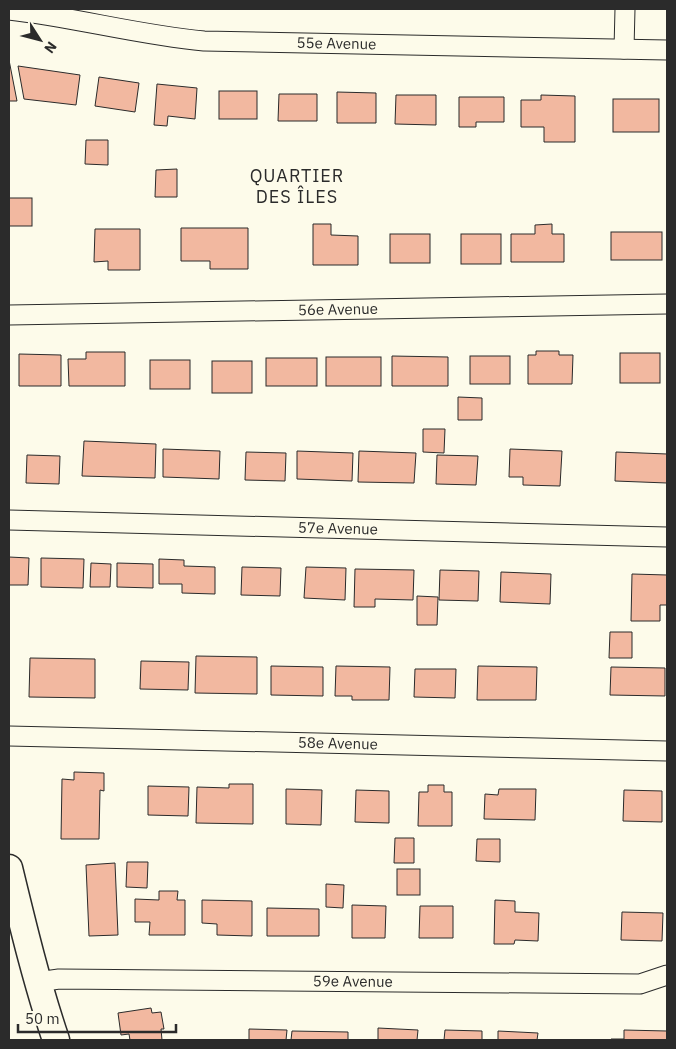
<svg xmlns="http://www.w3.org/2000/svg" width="676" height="1049" viewBox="0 0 676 1049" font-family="'IBM Plex Sans',sans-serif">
  <rect width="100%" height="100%" fill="#fdfbea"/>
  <!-- building -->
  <g fill="#f2b8a0" stroke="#2b2b2b">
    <path d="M9 60 17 101H9Z"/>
    <path d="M18 66 80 75 76 105 24 99Z"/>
    <path d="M99 77 139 83 135 112 95 106Z"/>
    <path d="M157 84 197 88 195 119 168 116 167 126 154 125Z"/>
    <rect x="219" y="91" width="38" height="28"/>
    <path d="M337 92 376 93V123H337Z"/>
    <path d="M279 94H317V121H278Z"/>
    <path d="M396 95H436V125L395 124Z"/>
    <path d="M541 95 575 96V142H544V127H521V100H541Z"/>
    <path d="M459 97H504V122H476V127H459Z"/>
    <rect x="613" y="99" width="46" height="33"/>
    <path d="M86 140H108V165L85 164Z"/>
    <path d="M177 169V197H155L156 170Z"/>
    <rect x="9" y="198" width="23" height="28"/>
    <path d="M313 224H331V235L358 236V265H313Z"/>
    <path d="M552 224V234H564V262H511V234H535V225Z"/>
    <path d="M181 228H248V269H210V261H181Z"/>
    <path d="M95 229H140V270H108V261L94 262Z"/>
    <rect x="611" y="232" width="51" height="28"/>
    <rect x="390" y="234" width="40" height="29"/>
    <rect x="461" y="234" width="40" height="30"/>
    <path d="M536 351H559V355H573L572 384H528V355H536Z"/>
    <path d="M86 352H125V386H69L68 359H86Z"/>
    <rect x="620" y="353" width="40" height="30"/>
    <path d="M19 354 61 355V386H19Z"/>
    <path d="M392 356 448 357V386H392Z"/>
    <rect x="470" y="356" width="40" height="28"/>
    <rect x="326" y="357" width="55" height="29"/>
    <rect x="266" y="358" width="51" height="28"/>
    <rect x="150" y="360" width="40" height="29"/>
    <rect x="212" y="361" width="40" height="32"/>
    <path d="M458 397 482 398V420H458Z"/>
    <path d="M423 429H445L444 453 423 452Z"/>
    <path d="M84 441 156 444 155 478 82 476Z"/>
    <path d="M163 449 220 451 219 479 163 477Z"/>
    <path d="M510 449 562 451 560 486 523 485V477H509Z"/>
    <path d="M297 451 353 453 352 481 297 479Z"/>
    <path d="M359 451 416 453 414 483 358 482Z"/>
    <path d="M246 452 286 453 285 481 245 480Z"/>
    <path d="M616 452 667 454V483L615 481Z"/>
    <path d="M27 455 60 456 59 484 26 483Z"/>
    <path d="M437 455 478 456 476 485 436 484Z"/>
    <path d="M9 557 29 558 28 585H9Z"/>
    <path d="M41 558 84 559 83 588 41 587Z"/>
    <path d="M159 559 184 560V566L215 567V594L182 593V584H159Z"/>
    <path d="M91 563 111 564 110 587H90Z"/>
    <path d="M117 563 153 564V588L117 587Z"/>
    <path d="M242 567 281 568 280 596 241 595Z"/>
    <path d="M306 567 346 568 345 600 304 598Z"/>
    <path d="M355 569 414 570 413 600 375 599V607H354Z"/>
    <path d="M440 570 479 571 478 601 439 600Z"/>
    <path d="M501 572 551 574 550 604 500 602Z"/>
    <path d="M632 574 667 575V605H660V621H631Z"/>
    <path d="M417 596 438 597 437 625H417Z"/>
    <path d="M610 632H632V658H609Z"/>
    <path d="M196 656 257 657V694L195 693Z"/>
    <path d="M30 658 95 659V698L29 697Z"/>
    <path d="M141 661 189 662 188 690 140 689Z"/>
    <path d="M271 666 323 667V696L271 695Z"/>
    <path d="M336 666 390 667 389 700H352V696H335Z"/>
    <path d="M478 666 537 667 536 700H477Z"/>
    <path d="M611 667 665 668V696L610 695Z"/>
    <path d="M415 669H456L455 698 414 697Z"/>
    <path d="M74 772 104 773V791L100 790 99 839H61L62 779 74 780Z"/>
    <path d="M229 784H253V824L196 823 197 787 229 788Z"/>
    <path d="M428 785H444V792H452V826H418L419 792H428Z"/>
    <path d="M148 786 189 787 188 816 148 815Z"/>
    <path d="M286 789 322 790 321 825 286 824Z"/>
    <path d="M499 789H536L535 820 484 819 485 794 498 795Z"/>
    <path d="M356 790 389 791V823L355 822Z"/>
    <path d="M624 790 662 791V822L623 821Z"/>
    <path d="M395 838H414V863H394Z"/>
    <path d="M477 839H500V862L476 861Z"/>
    <path d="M127 862H148L147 888 126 887Z"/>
    <path d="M115 863 118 935 89 936 86 865Z"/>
    <rect x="397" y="869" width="23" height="26"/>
    <path d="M326 884 344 885 343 908 326 907Z"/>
    <path d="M159 891H178L177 900H185V935H149L150 922H135V899L159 900Z"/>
    <path d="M202 900 252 901V936L217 935V924L202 923Z"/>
    <path d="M495 900 515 901V912L539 913 538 941 515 940 514 944H494Z"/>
    <path d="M352 905 386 906 385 938H352Z"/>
    <path d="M420 906H453V938H419Z"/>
    <path d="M267 908 319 909V936H267Z"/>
    <path d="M622 912 663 913 662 941 621 940Z"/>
    <path d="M151 1008 152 1013 161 1012 164 1029H161L162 1040H130L129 1034 121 1035 118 1013Z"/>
    <path d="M378 1028 418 1030 417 1040H378Z"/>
    <path d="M249 1029 287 1030 286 1040H249Z"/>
    <path d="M445 1030 482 1031V1040H444Z"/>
    <path d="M624 1030 667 1031V1040H611V1039H624Z"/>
    <path d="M292 1031 348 1032V1040H291Z"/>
    <path d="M498 1031 538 1033 537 1040H498Z"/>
  </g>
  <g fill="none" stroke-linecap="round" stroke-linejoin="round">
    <defs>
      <g id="minor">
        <path id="s1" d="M9 10C74 17 138 35 204 41L667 50"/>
        <path d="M624 49 625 9"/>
        <path id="s2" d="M9 315 667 304"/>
        <path id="s3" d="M9 520 667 537"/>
        <path id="s4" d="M9 736 667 751"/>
        <path id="s5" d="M38 982 59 979 640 984 667 975"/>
      </g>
      <path id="secondary" d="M9 868C23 926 37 984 56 1040"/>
    </defs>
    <!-- minor casing -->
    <use href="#minor" stroke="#2b2b2b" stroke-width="21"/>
    <!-- secondary casing -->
    <use href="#secondary" stroke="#2b2b2b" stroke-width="29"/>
    <!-- minor -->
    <use href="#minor" stroke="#fdfbea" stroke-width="19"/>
    <!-- secondary -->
    <use href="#secondary" stroke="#fdfbea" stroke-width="26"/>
  </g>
  <g text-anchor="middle" stroke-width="4" stroke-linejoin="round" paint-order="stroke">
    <!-- street labels -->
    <g font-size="15" fill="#2b2b2b" stroke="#fdfbea">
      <text dy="5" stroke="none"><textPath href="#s1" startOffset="330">55e Avenue</textPath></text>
      <text dy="5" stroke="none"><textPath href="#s2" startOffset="329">56e Avenue</textPath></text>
      <text dy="5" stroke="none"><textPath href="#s3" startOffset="329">57e Avenue</textPath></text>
      <text dy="5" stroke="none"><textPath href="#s4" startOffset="329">58e Avenue</textPath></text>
      <text dy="5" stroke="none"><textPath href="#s5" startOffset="315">59e Avenue</textPath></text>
    </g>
    <!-- quarter labels -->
    <g font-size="18" letter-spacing="1" fill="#2b2b2b" stroke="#fdfbea">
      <text x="297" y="182">QUARTIER<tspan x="297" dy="21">DES ÎLES</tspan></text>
    </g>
  </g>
  <!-- border -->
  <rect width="676" height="1049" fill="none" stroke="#2b2b2b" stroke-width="20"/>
  <!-- north arrow -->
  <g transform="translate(40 40) rotate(126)" stroke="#fdfbea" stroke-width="4" paint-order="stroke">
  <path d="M0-4L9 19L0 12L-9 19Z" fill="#2b2b2b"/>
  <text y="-8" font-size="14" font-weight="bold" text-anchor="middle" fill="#2b2b2b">N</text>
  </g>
  <!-- scale -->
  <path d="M18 1024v8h158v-8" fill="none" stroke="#2b2b2b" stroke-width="2.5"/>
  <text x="25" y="1024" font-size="15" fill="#2b2b2b" stroke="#fdfbea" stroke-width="4" paint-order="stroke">50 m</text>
</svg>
